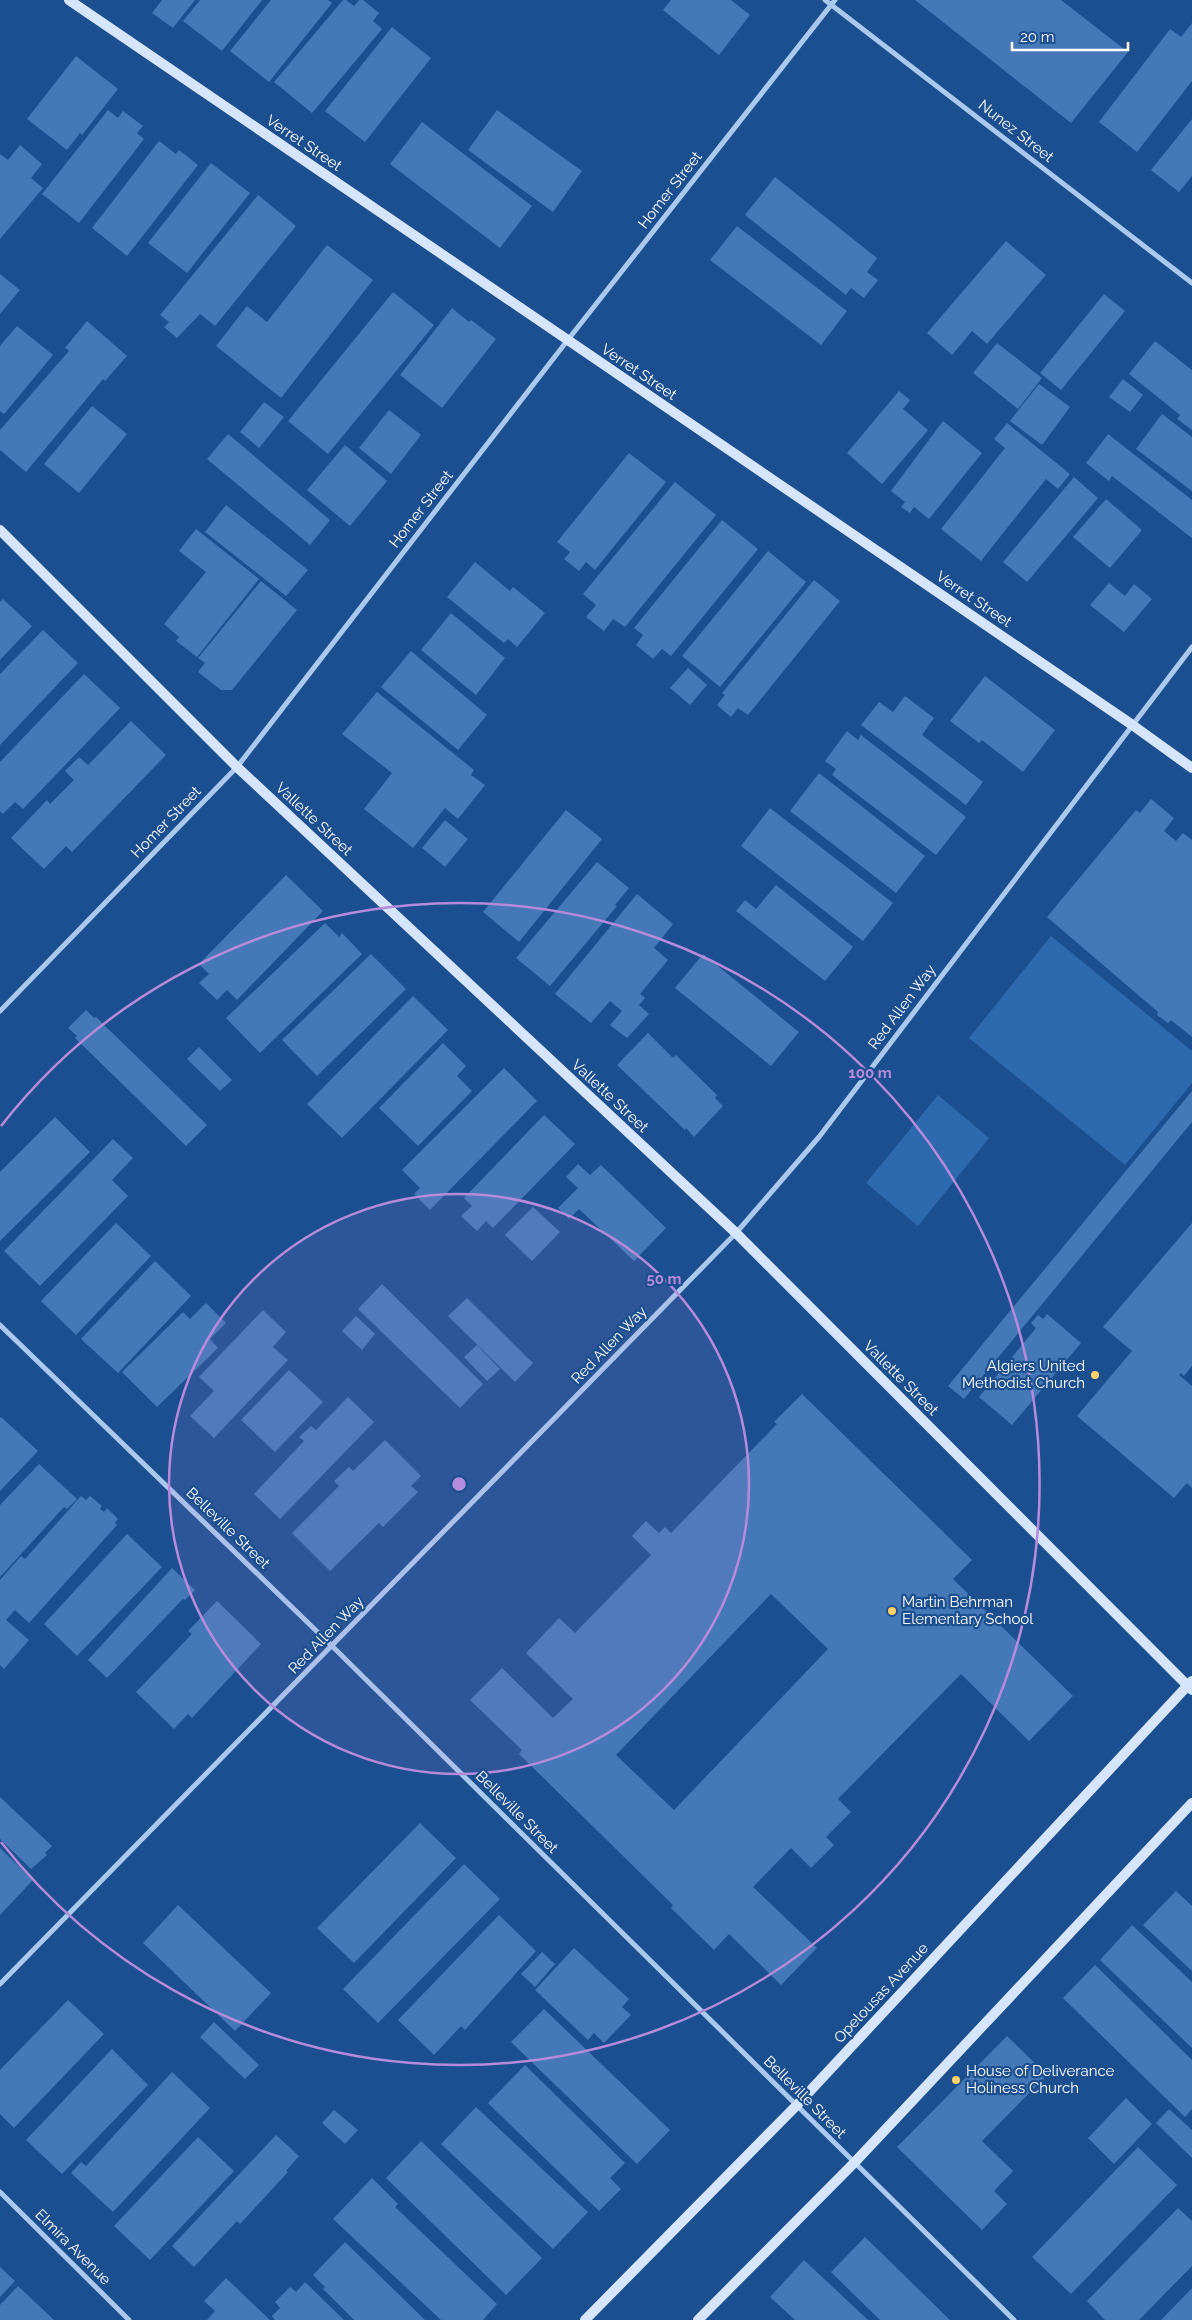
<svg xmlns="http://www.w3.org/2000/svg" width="1192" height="2320" viewBox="0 0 1192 2320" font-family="Raleway,sans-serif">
  <rect width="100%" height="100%" fill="#1b4f8f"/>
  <!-- green -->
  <g fill="#2e69ad">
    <path d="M1051 936 1192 1051V1083L1125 1165 969 1038Z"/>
    <path d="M938 1095 989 1138 918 1226 866 1183Z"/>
  </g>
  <!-- building -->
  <g fill="#4478b7" fill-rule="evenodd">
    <path d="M162 0H195L173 28 152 13Z"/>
    <path d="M200 0H262L222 51 183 21Z"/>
    <path d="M271 0H328L332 3 269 82 230 51Z"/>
    <path d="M343 0H346L354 6 359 0H363L379 13 373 21 382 29 312 113 274 82Z"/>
    <path d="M671 0H731L750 15 719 55 663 10Z"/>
    <path d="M915 0H1061L1128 52 1071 123Z"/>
    <path d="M1192 23V81L1137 152 1099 122 1170 29 1181 37Z"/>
    <path d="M392 27 431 58 365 142 325 111Z"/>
    <path d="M76 56 118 89 82 135 80 133 67 150 27 119Z"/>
    <path d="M108 110 118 118 123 111 143 126 137 133 144 139 79 223 42 194Z"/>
    <path d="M497 110 582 171 553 212 468 150Z"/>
    <path d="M1192 119V176L1179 192 1151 170Z"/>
    <path d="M422 122 532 206 500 248 390 164Z"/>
    <path d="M159 141 176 154 179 150 198 165 127 256 92 228Z"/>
    <path d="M20 145 42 164 31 178 43 188 0 239V154L8 160Z"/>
    <path d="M211 163 250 193 187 273 148 243Z"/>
    <path d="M775 177 877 258 867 272 878 280 864 298 851 288 846 295 745 215Z"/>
    <path d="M258 195 296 226 215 326 200 314 177 338 164 327 169 322 160 315Z"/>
    <path d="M737 226 847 311 821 345 710 260Z"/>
    <path d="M1006 241 1046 275 987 344 972 331 952 355 927 333Z"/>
    <path d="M327 245 373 280 281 398 216 346 247 306 267 322Z"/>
    <path d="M0 274 20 290 0 314Z"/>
    <path d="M393 292 434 325 328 454 288 421Z"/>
    <path d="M1104 294 1125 311 1061 390 1040 373Z"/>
    <path d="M452 308 469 322 471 320 496 339 442 408 400 375Z"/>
    <path d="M87 321 127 356 105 381 103 379 26 472 0 450V430L69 351 65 348Z"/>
    <path d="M17 326 53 355 4 414 0 411V346Z"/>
    <path d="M1155 341 1192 370V430L1177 419 1180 415 1129 374Z"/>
    <path d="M997 343 1042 378 1018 409 973 373Z"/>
    <path d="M1123 379 1143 395 1130 412 1109 397Z"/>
    <path d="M1039 384 1070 407 1042 445 1010 421Z"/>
    <path d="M899 391 910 400 903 409 928 430 882 484 847 453Z"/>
    <path d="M264 402 284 417 259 448 240 432Z"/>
    <path d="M92 406 127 434 79 493 44 464Z"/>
    <path d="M389 410 421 435 391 474 359 448Z"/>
    <path d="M1162 414 1192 437V491L1136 449Z"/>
    <path d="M943 421 982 453 929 519 914 507 910 513 901 507 905 502 891 491Z"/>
    <path d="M1007 423 1070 474 1058 489 1046 479 981 561 941 529 1005 448 994 439Z"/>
    <path d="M228 434 330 520 310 545 207 459Z"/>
    <path d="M1108 434 1192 500V538L1112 476 1109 481 1086 463Z"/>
    <path d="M345 445 387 481 350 526 307 490Z"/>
    <path d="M629 453 666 482 595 570 586 562 579 571 564 559 570 552 557 542Z"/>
    <path d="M1074 477 1098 498 1027 582 1003 562Z"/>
    <path d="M675 482 716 515 625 627 613 619 604 631 586 617 596 605 583 594Z"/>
    <path d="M1106 499 1142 530 1110 568 1073 537Z"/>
    <path d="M226 505 308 570 286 596 205 532Z"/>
    <path d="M722 520 758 549 671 656 662 649 653 659 636 645 643 635 634 628Z"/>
    <path d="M196 529 259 579 197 657 176 641 179 637 164 624 206 572 179 551Z"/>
    <path d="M768 551 806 582 720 687 682 656Z"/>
    <path d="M475 562 510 591 513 587 545 613 517 647 508 639 504 643 447 597Z"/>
    <path d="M814 580 840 601 748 715 738 708 731 717 717 705 725 695 722 693Z"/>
    <path d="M261 581 297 610 232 690H221L198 672 205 663 198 658Z"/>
    <path d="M1109 583 1125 596 1134 584 1152 599 1124 632 1090 605Z"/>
    <path d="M3 599 32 626 0 660V602Z"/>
    <path d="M451 613 505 658 476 695 421 650Z"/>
    <path d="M43 630 78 663 0 745V674Z"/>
    <path d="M411 651 487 715 458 750 381 687Z"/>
    <path d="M688 668 707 685 690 705 670 688Z"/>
    <path d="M84 674 120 708 23 809 15 802 3 814 0 811V762Z"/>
    <path d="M985 676 1055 730 1023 772 982 740 979 743 950 721Z"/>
    <path d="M377 692 474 770 471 775 485 785 458 819 445 808 413 848 364 809 392 773 342 734Z"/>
    <path d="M905 696 934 718 922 735 983 782 966 805 861 725 879 702 893 712Z"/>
    <path d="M131 721 166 755 72 852 66 846 44 869 11 838 47 800 50 804 74 780 65 771 79 757 88 765Z"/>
    <path d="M847 731 858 740 861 735 966 817 936 855 832 775 836 769 825 761Z"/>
    <path d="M819 773 925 856 896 893 790 811Z"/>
    <path d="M1151 799 1174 818 1164 831 1176 841 1183 833 1192 840V1037L1171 1020 1168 1023 1157 1015 1158 1012 1047 917 1136 810 1140 813Z"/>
    <path d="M770 808 893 903 863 941 741 846Z"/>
    <path d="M566 810 602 839 519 942 483 912Z"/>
    <path d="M445 820 468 839 445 867 422 848Z"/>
    <path d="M597 862 629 888 615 905 617 906 550 986 516 958Z"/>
    <path d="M286 875 323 911 237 1000 227 990 217 1000 199 983 209 974 199 964Z"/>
    <path d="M776 885 853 947 825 981 736 911 745 900 756 909Z"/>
    <path d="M637 894 673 924 654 948 668 960 640 994 645 998 639 1005 649 1014 627 1038 610 1025 622 1011 610 1001 591 1023 555 994Z"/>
    <path d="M325 923 339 937 342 933 362 954 260 1053 226 1018Z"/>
    <path d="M371 954 406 989 317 1076 282 1040Z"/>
    <path d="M703 954 799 1032 771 1066 675 988Z"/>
    <path d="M413 996 448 1030 342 1138 307 1104Z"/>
    <path d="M86 1010 94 1018 96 1017 207 1125 186 1146 75 1038 77 1036 68 1028Z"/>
    <path d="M648 1033 673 1058 676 1055 717 1095 715 1098 723 1106 694 1137 686 1128 685 1130 617 1065Z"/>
    <path d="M443 1043 466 1066 457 1076 472 1091 418 1146 379 1108Z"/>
    <path d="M199 1047 232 1080 220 1091 187 1059Z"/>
    <path d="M504 1068 537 1101 430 1210 414 1194 420 1188 402 1170Z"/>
    <path d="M1192 1091V1122L964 1399 948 1386Z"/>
    <path d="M544 1115 575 1144 493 1228 486 1221 477 1231 461 1216 472 1206 464 1198Z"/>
    <path d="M55 1117 90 1152 0 1241V1172Z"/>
    <path d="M113 1139 133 1158 112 1180 128 1196 40 1286 4 1251Z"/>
    <path d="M578 1164 590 1175 601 1165 666 1228 634 1261 579 1209 569 1219 558 1208 578 1188 566 1177Z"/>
    <path d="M533 1207 560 1232 532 1261 505 1235Z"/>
    <path d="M116 1223 151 1256 76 1335 41 1301Z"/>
    <path d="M1192 1223V1366L1184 1376 1181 1373 1179 1375 1192 1386V1488L1187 1483 1174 1498 1077 1416 1132 1351 1103 1327Z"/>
    <path d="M155 1261 191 1296 118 1373 81 1339Z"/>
    <path d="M382 1284 483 1384 460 1408 358 1309Z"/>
    <path d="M467 1298 533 1363 515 1382 448 1316Z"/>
    <path d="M206 1303 226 1323 210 1339 218 1348 157 1407 122 1372 183 1312 190 1319Z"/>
    <path d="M263 1310 286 1332 273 1347 288 1360 214 1438 190 1416 214 1391 199 1377Z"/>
    <path d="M1047 1314 1081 1343 1012 1425 979 1397 1036 1328 1031 1323 1038 1315 1043 1319Z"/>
    <path d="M356 1316 375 1334 362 1350 342 1331Z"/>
    <path d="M477 1345 500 1369 487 1381 464 1357Z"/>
    <path d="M289 1370 323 1402 275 1452 241 1420Z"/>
    <path d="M802 1394 972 1560 953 1579 1073 1696 1029 1741 961 1674 838 1799 851 1812 826 1837 834 1845 811 1868 791 1848 753 1887 817 1948 781 1985 729 1934 714 1950 671 1908 673 1905 519 1754 522 1750 470 1700 502 1668 553 1718 573 1699 526 1653 559 1618 575 1633 651 1555 632 1536 646 1521 659 1533 665 1527 671 1533 777 1424 774 1422ZM771 1594 828 1649 674 1810 616 1755Z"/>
    <path d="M348 1397 374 1422 280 1519 254 1494 304 1441 299 1437 311 1426 316 1430Z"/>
    <path d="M1 1417 38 1451 0 1491V1418Z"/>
    <path d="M385 1440 421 1476 411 1486 418 1492 383 1527 379 1523 330 1571 292 1533 339 1486 334 1481 349 1467 353 1471Z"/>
    <path d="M39 1464 77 1499 67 1509 64 1507 0 1577V1505Z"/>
    <path d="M81 1496 86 1500 90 1496 102 1506 100 1509 104 1512 107 1508 118 1519 115 1523 117 1525 29 1623 15 1610 6 1620 29 1640 4 1669 0 1665V1580L21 1556 25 1559Z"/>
    <path d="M127 1534 162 1567 77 1656 44 1624Z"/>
    <path d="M172 1568 195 1590 185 1600 183 1599 107 1678 88 1660Z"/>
    <path d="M217 1601 261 1644 192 1718 188 1714 174 1729 136 1692 192 1634 188 1631Z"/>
    <path d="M0 1797 52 1846 45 1853 47 1855 31 1869 0 1839Z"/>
    <path d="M420 1823 456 1858 354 1963 317 1928Z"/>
    <path d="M0 1848 33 1880 0 1915Z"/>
    <path d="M464 1864 500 1899 378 2023 343 1989Z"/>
    <path d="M1176 1891 1192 1906V1971L1143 1925Z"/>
    <path d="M178 1905 271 1993 235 2031 143 1943Z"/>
    <path d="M499 1915 536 1951 465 2030 461 2026 434 2055 398 2020Z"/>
    <path d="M1132 1925 1192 1982V2048L1100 1960Z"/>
    <path d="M574 1948 629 1999 622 2007 631 2015 604 2043 594 2033 588 2040 535 1990Z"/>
    <path d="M542 1952 555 1964 535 1987 521 1974Z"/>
    <path d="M1095 1965 1192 2060V2109L1185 2117 1063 1998Z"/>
    <path d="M68 2000 104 2034 14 2128 0 2114V2070Z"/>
    <path d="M544 2009 670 2130 637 2164 511 2042Z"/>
    <path d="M214 2022 259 2065 245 2079 200 2037Z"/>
    <path d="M1007 2036 1047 2075 982 2141 1013 2171 994 2191 1007 2204 982 2230 897 2147Z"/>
    <path d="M112 2049 148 2085 62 2174 26 2140Z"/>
    <path d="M525 2065 625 2163 610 2178 621 2189 599 2211 488 2103Z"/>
    <path d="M172 2072 210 2108 113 2212 71 2173 81 2162 86 2166Z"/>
    <path d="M1126 2098 1152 2124 1114 2164 1088 2138Z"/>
    <path d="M476 2107 588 2212 553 2249 441 2144Z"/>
    <path d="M1169 2109 1192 2130V2158L1156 2123Z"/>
    <path d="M334 2110 358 2130 345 2144 322 2123Z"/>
    <path d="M276 2135 299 2156 286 2171 288 2172 240 2224 237 2221 194 2267 172 2246Z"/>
    <path d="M198 2137 234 2171 150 2260 114 2226Z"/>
    <path d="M421 2141 542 2258 506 2295 386 2178Z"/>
    <path d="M1138 2147 1177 2185 1071 2294 1032 2257Z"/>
    <path d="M372 2178 398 2204 395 2207 497 2304 483 2320H441L333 2219Z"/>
    <path d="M1178 2208 1192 2221V2266L1139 2320H1105L1087 2301Z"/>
    <path d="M865 2237 950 2320H880L831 2272Z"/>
    <path d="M345 2242 425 2320H354L323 2289 325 2287 313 2275Z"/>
    <path d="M804 2260 868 2320H795L770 2297Z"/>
    <path d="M0 2267 15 2281 0 2297Z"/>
    <path d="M226 2278 270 2320H207L215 2311 204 2301Z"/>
    <path d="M305 2282 344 2320H275L272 2316 280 2308 275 2302 290 2287 296 2292Z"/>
    <path d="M18 2286 54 2320H0V2305Z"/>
    <path d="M1192 2288V2320H1161Z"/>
  </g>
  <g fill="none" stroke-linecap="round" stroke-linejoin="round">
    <!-- street -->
    <g stroke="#a9c9ee" stroke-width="5">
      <path d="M825 0 1192 283"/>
      <path d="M0 1011 237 767 567 341 835 0"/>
      <path d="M0 1325 332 1646 1014 2320"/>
      <path d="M0 1984 736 1233 819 1137 1192 647"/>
      <path d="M0 2192 129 2320"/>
    </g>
    <!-- secondary -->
    <g stroke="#d6e6fa" stroke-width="10">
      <path d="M69 0 1131 724 1192 768"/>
      <path d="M0 530 237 767 736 1233 1192 1690"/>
      <path d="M585 2320 796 2106 1192 1681"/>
      <path d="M698 2320 854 2163 1192 1803"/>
    </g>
  </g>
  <!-- distance rings -->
  <circle cx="459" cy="1484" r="290" fill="#b68bdc" fill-opacity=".12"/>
  <g fill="none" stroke="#b68bdc" stroke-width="2.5">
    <circle cx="459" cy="1484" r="290"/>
    <path d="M1 1126A581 581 0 1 1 1 1842"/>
  </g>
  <!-- markers -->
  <g fill="#ffd166" stroke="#1b4f8f" stroke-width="2">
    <circle cx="1095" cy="1375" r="5"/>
    <circle cx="892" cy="1611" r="5"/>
    <circle cx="956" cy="2080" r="5"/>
  </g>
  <g text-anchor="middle" stroke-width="4.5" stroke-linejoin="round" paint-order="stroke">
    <!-- street labels -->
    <g font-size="15" fill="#fff" stroke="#1b4f8f">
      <text transform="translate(1016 131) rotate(38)" y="5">Nunez Street</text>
      <text transform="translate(304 143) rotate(34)" y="5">Verret Street</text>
      <text transform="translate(670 190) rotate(-52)" y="5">Homer Street</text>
      <text transform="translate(639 372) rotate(34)" y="5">Verret Street</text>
      <text transform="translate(421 509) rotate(-52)" y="5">Homer Street</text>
      <text transform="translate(974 599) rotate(34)" y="5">Verret Street</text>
      <text transform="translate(314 819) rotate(43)" y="5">Vallette Street</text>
      <text transform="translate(166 822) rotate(-46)" y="5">Homer Street</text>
      <text transform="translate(902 1007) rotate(-53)" y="5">Red Allen Way</text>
      <text transform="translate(610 1096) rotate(43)" y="5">Vallette Street</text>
      <text transform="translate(609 1345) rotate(-46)" y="5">Red Allen Way</text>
      <text transform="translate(901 1378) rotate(45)" y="5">Vallette Street</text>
      <text transform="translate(228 1528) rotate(44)" y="5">Belleville Street</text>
      <text transform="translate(326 1635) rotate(-46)" y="5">Red Allen Way</text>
      <text transform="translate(517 1812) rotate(45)" y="5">Belleville Street</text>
      <text transform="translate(881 1993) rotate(-47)" y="5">Opelousas Avenue</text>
      <text transform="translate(805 2097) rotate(45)" y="5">Belleville Street</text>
      <text transform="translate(73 2247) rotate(45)" y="5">Elmira Avenue</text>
    </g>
    <!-- poi labels -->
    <g font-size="15" fill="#fff" stroke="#1b4f8f" text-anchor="start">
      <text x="1085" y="1371" text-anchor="end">Algiers United<tspan x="1085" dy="17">Methodist Church</tspan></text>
      <text x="902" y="1607">Martin Behrman<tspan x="902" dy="17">Elementary School</tspan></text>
      <text x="966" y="2076">House of Deliverance<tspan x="966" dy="17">Holiness Church</tspan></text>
    </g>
  </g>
  <circle cx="459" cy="1484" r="8" fill="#b68bdc" stroke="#1b4f8f" stroke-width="2.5"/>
  <g font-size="15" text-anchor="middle" font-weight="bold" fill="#b68bdc" stroke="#1b4f8f" stroke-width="4.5" stroke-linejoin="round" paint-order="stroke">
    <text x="870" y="1078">100 m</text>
    <text x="664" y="1284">50 m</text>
  </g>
  <!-- scale -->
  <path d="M1012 42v8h116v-8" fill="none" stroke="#ffffff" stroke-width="2.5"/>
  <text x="1020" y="42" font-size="15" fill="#ffffff" stroke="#1b4f8f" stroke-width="4" paint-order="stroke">20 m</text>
</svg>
